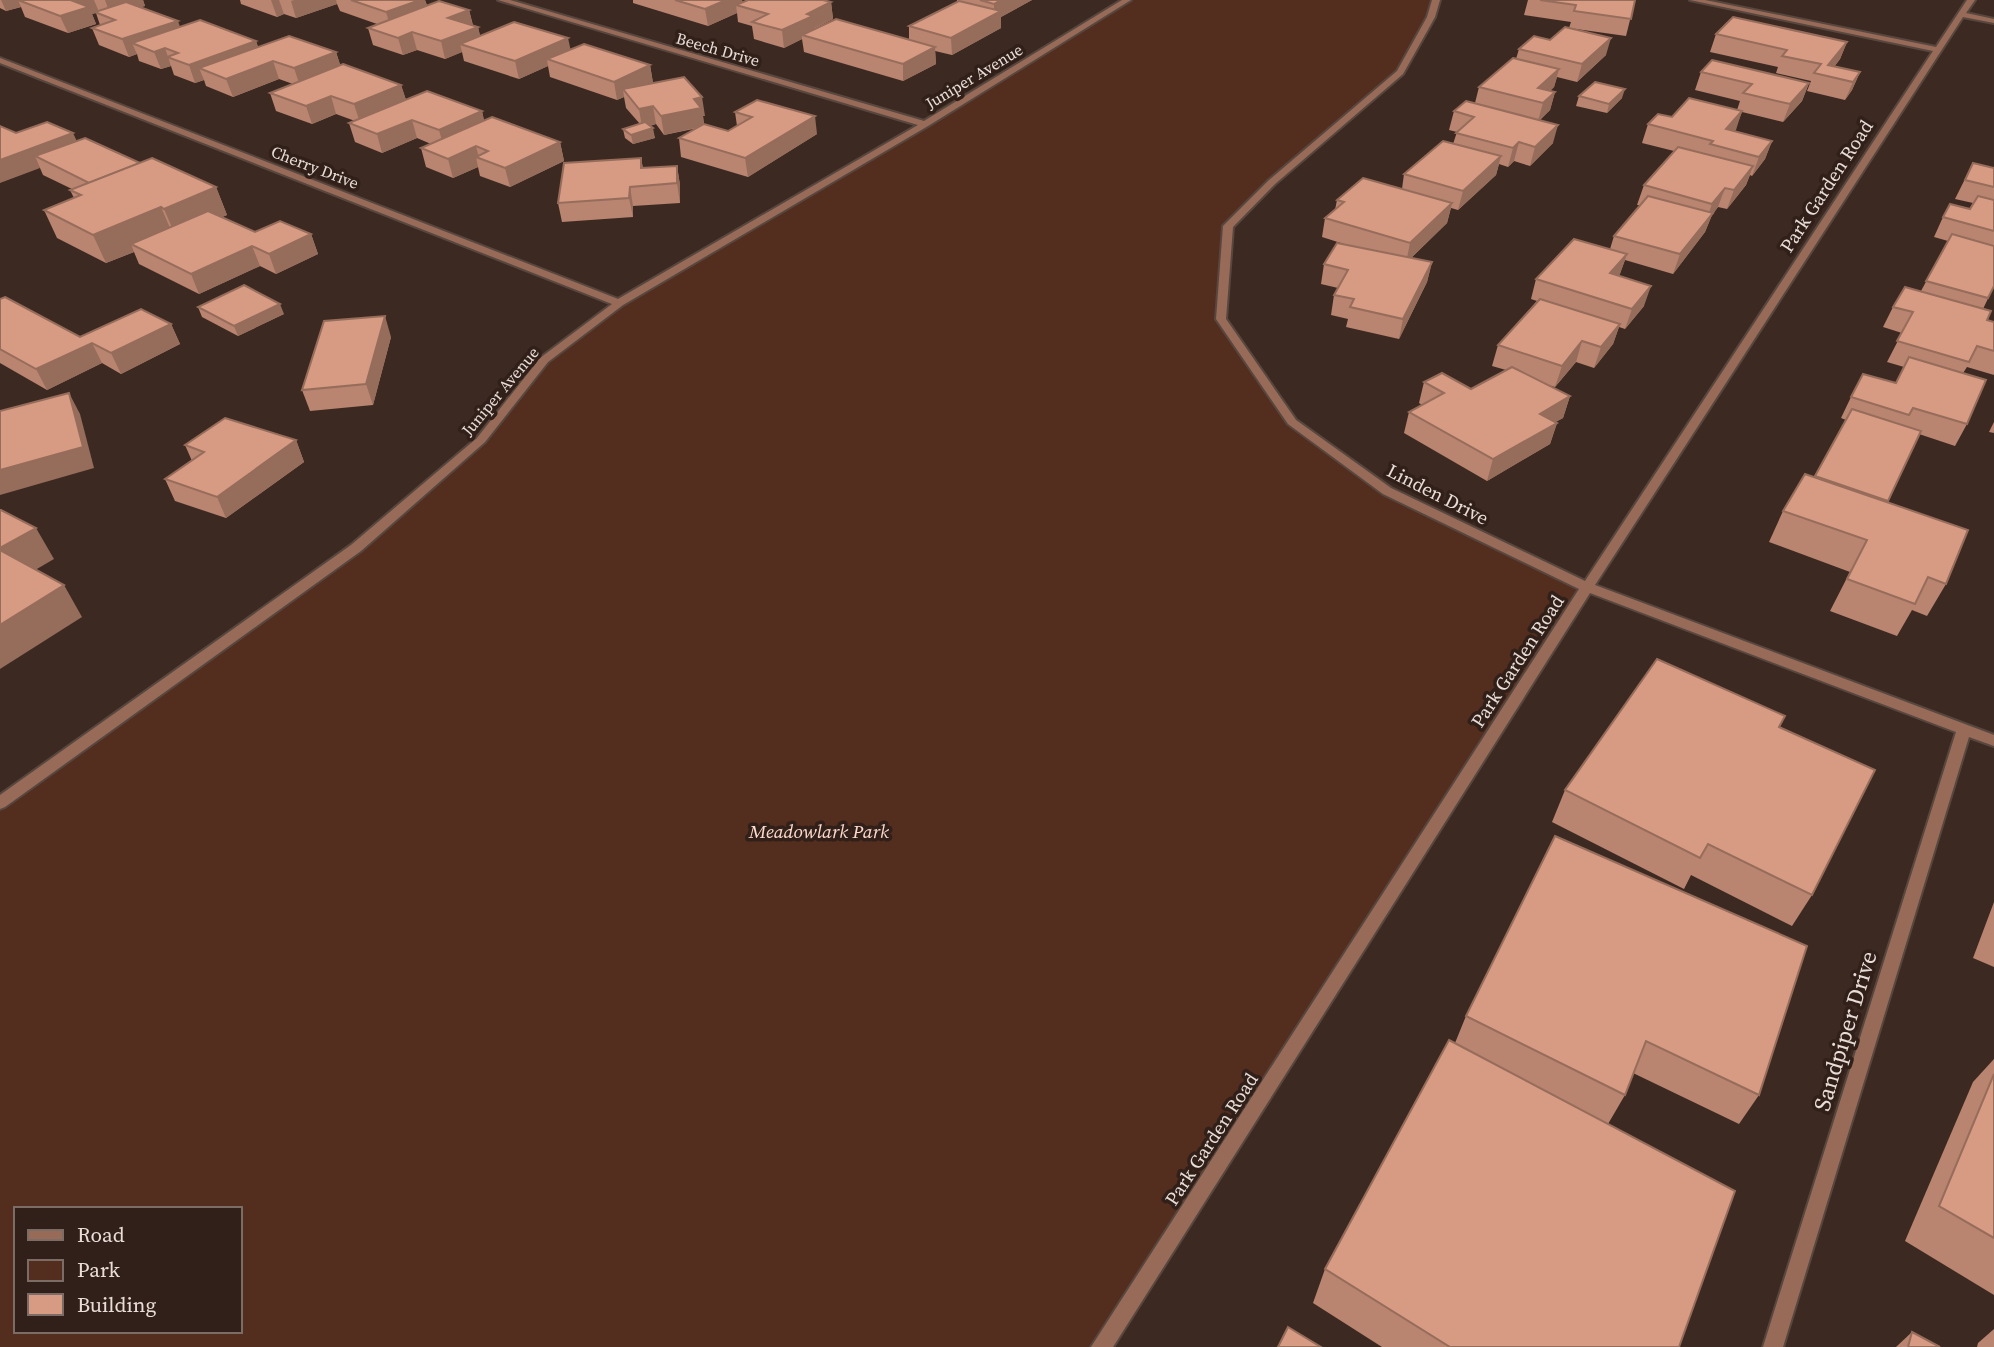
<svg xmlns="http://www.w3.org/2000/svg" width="1994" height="1347" viewBox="0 0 1994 1347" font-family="'Source Serif 4',serif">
  <rect width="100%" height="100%" fill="#3c2a22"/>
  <!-- green -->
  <path fill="#532d1d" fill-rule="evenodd" d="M1127 0H1436L1400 72 1272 182 1228 226 1221 319 1292 422 1387 491 1587 587 1101 1347H0V803L356 548 481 440 544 360 619 303 925 124ZM16 1209H240V1331H16Z"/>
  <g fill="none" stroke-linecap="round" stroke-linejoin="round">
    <defs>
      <g id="minor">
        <path d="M498 0H510L924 121 1122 0H1131L928 126 623 305 548 362 485 442 361 551 5 807 0 809V795L351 545 477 438 540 358 612 304 0 63V58L618 299 918 125Z"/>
        <path d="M1432 0H1440L1435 17 1403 74 1275 184 1233 227 1226 319 1296 420 1391 488 1585 581 1933 51 1690 0H1705L1936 47 1967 0H1975L1966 13 1994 19V23L1963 17 1595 585 1994 735V746L1969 737 1783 1347H1763L1956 732 1590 593 1113 1347H1091L1579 589 1383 494 1288 424 1216 319 1223 226 1269 180 1397 71 1427 17Z"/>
      </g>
    </defs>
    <!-- minor casing -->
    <use href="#minor" stroke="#58473f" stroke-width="4"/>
    <!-- minor -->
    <use href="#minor" fill="#986b59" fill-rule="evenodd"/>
  </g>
  <!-- wall -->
  <g fill="#b98470">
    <path d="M0 0H143L145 6 140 7 180 27 256 41 258 47 336 52 340 65 401 85 406 100 482 111 484 121 560 142 564 161 510 187 480 176 478 167 453 178 426 167 421 148 431 144 417 138 382 153 355 142 349 123 355 121 336 114 312 124 276 111 270 93 293 84 279 79 233 97 206 86 204 80 195 83 174 75 171 66 161 69 139 61 137 54 129 57 99 45 92 28 100 25 96 13 92 14 96 24 68 33 25 17 21 7 6 11 0 8Z"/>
    <path d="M240 0H425L427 5 469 10 473 25 478 27 480 36 571 49 650 65 653 83 705 116H703L704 124 728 131 737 126 735 112 817 134 748 177 681 157 679 138 698 128 664 135 656 124 650 126 655 138 633 144 625 138 623 129 640 124 626 108 624 97 617 100 550 77 548 66 519 79 464 61 462 52 445 59 417 50 403 55 373 45 368 28 377 24 340 11 337 4 296 18 284 14 277 17 241 4Z"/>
    <path d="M633 0H742L743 3 831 2 833 19 814 29 909 39V26L957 2V0H1032L1001 17V28L952 55 935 51 936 64 903 81 804 52 802 39 784 48 754 39 752 26 738 22 737 13 708 26 633 3Z"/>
    <path d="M1528 0H1635L1626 36 1569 28 1571 22 1524 15Z"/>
    <path d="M1716 34 1847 42 1840 59 1834 67 1860 72 1852 90 1845 100 1807 91 1811 81 1776 73 1778 67 1710 52Z"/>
    <path d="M1519 49 1606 55 1577 82 1557 77 1554 87 1550 91 1555 92 1550 110 1540 120 1553 143 1530 166 1514 161 1508 167 1499 164 1496 175 1458 210 1451 208 1447 223 1411 258 1432 262 1427 282 1399 339 1346 327 1348 319 1331 315 1334 295 1338 288 1321 284 1324 264 1344 244 1322 237 1325 218 1335 210 1337 200 1402 189 1404 174 1453 144 1457 132 1449 130 1454 111 1475 103 1479 87 1516 59Z"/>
    <path d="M1701 72 1809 83 1802 101 1783 122 1742 112 1734 131 1772 141 1765 159 1752 176 1750 175 1746 185 1727 209 1718 207 1712 215 1705 232 1673 274 1625 260 1619 276 1644 306 1625 329 1619 327 1613 344 1594 368 1576 362 1555 387 1545 384 1570 396 1563 418 1555 422 1557 423 1550 444 1487 481 1404 433 1409 412 1422 405 1419 403 1424 382 1471 389 1506 370 1492 366 1498 345 1537 301 1531 299 1536 279 1610 249 1614 236 1640 205H1637L1644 185 1674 151 1642 143 1648 124 1672 117 1737 110 1740 101 1695 90Z"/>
    <path d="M1579 96 1622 98 1607 113 1576 106Z"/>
    <path d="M16 133 77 141 140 163 216 187 227 215 222 217 255 232 311 234 318 254 276 274 260 266 199 294 139 264 134 252 106 263 57 238 44 210 74 198 70 190 72 189 43 175 40 168Z"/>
    <path d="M641 158 643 168 677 166 680 185V203L633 206V217L562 222 558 203Z"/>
    <path d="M1973 163 1994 168V286L1983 309 1987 320 1994 322V375L1967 367 1963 373 1967 424 1955 446 1919 434 1887 503 1946 584 1927 616 1912 610 1897 636 1830 611 1850 572 1769 542 1783 511 1815 478 1846 420 1841 418 1851 397 1896 383 1904 367 1887 362 1902 333 1883 327 1893 307 1921 291 1948 241 1934 237 1943 217 1970 209 1973 203 1955 199Z"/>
    <path d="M0 299 80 337 171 324 180 344 121 374 102 363 47 390 0 363Z"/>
    <path d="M198 307 284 314 238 336 202 317Z"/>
    <path d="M391 337 373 405 310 411 302 390Z"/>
    <path d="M1994 422V433L1989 432Z"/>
    <path d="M296 440 304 462 226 518 175 501 165 479 192 461 185 445Z"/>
    <path d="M1779 727 1812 895 1792 926 1691 875 1684 889 1552 822 1565 790Z"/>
    <path d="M1555 836 1759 1095 1739 1124 1633 1073 1625 1095 1608 1124 1679 1347H1382L1313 1303 1325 1269 1455 1043 1466 1016Z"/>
    <path d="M1994 902V967L1973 958Z"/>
    <path d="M1994 1059V1295L1905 1241 1973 1082Z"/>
    <path d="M1994 1329V1347H1977L1978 1343Z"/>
    <path d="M1912 1332 1940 1347H1896Z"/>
  </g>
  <!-- shaded-wall -->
  <g fill="#966c5b">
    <path d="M1 0H18L21 7 6 11Z"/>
    <path d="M77 0H94L99 12 92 14 96 24 68 33 60 16 73 1Z"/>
    <path d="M105 0H143L145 6 111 17Z"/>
    <path d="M271 0H279L284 14 277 17Z"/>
    <path d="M294 0H336L337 4 296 18 291 1Z"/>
    <path d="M420 0H425L429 15 391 29 386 12Z"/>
    <path d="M723 0H742L743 7 736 5 737 13 708 26 705 9Z"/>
    <path d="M1001 0H1032L1001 17V28L952 55 951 38 994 15V4Z"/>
    <path d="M831 2 833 19 814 28 815 33 802 35V39L784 48 782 30 807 14Z"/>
    <path d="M469 10 473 27 448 18Z"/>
    <path d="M178 21 184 38 132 43 137 54 129 57 122 39Z"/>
    <path d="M478 27 482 44H460L462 52 445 59 441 41Z"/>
    <path d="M412 32 417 50 403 55 398 38Z"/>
    <path d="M568 38 572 56 547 59 548 66 519 79 515 61Z"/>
    <path d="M1611 38 1606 55 1577 82 1582 64Z"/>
    <path d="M256 41 262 58 199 68 204 80 195 83 189 65Z"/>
    <path d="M1847 42 1840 59 1827 76 1828 65Z"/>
    <path d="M935 47 936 64 903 81V64Z"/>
    <path d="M165 48 171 66 161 69 154 52Z"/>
    <path d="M336 52 342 70 300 86 294 68Z"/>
    <path d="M273 61 279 79 233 97 226 79Z"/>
    <path d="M650 65 653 83 623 89 624 97 617 100 614 82Z"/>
    <path d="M1559 69 1554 87 1538 101V88Z"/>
    <path d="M1860 72 1852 90 1845 100 1853 82Z"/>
    <path d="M1809 83 1802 101 1783 122 1790 104Z"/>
    <path d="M401 85 407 103 360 123 354 104Z"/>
    <path d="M1625 89 1622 98 1607 113 1609 104Z"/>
    <path d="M1555 92 1550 110 1538 121 1543 103Z"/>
    <path d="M331 96 336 114 312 124 306 106Z"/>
    <path d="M702 97 705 116H703L704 126 664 135 661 116 694 99Z"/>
    <path d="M653 106 656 124 642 127 639 109Z"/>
    <path d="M482 111 486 129 444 148 439 130Z"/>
    <path d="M1742 111 1736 130 1720 148 1726 129Z"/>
    <path d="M815 116 817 134 748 177 745 158Z"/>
    <path d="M412 120 417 138 382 153 377 134Z"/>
    <path d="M1558 125 1553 143 1530 166 1535 147Z"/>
    <path d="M653 128 655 138 633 144 631 135Z"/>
    <path d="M73 133 82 152 35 156 40 168 0 183V160Z"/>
    <path d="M1772 141 1765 159 1752 176 1759 157Z"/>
    <path d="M560 142 564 161 510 187 505 168Z"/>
    <path d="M1519 142 1514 161 1508 167 1513 148Z"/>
    <path d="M476 146 479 158 476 157 478 167 453 178 448 159Z"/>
    <path d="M1501 156 1496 175 1458 210 1463 191Z"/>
    <path d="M677 166 680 185V203L677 183Z"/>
    <path d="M1753 166 1746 185 1727 209 1734 190Z"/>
    <path d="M216 187 227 215 176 237 164 209Z"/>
    <path d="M630 187 633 206V217L629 198Z"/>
    <path d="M1725 188 1718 207 1712 215 1705 232 1673 274 1680 254 1706 221 1712 204Z"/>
    <path d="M1452 203 1447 223 1406 263 1410 243Z"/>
    <path d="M161 207 173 235 131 244 134 252 106 263 93 235Z"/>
    <path d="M311 234 318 254 276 274 269 254Z"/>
    <path d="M252 246 260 266 199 294 191 274Z"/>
    <path d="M1627 254 1620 274 1604 294 1610 273Z"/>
    <path d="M1432 262 1427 282 1399 339 1403 319Z"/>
    <path d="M1651 286 1644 306 1625 329 1632 309Z"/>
    <path d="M280 304 284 314 238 336 234 326Z"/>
    <path d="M385 316 391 337 373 405 366 384Z"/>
    <path d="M171 324 180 344 121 374 111 353Z"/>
    <path d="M1620 324 1613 344 1594 368 1601 347Z"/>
    <path d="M1582 341 1576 362 1555 387 1562 366Z"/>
    <path d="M92 343 102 363 47 390 36 369Z"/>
    <path d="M69 393 80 414 94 468 0 495V470Z"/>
    <path d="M1570 396 1563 418 1533 435 1540 414Z"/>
    <path d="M1557 423 1550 444 1487 481 1493 459Z"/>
    <path d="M296 440 304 462 226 518 217 497Z"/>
    <path d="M36 528 54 559 18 580 0 552V548Z"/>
    <path d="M64 585 82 617 0 669V625Z"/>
  </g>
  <!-- building -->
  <g fill="#d79a82" stroke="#966c5b" stroke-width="2">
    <path d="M18 0H77L73 1 89 7 60 16Z"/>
    <path d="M351 0H420L386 12Z"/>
    <path d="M675 0H726L705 9Z"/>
    <path d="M748 0H823L831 2 807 14 813 16 782 30 752 22 768 14 736 5Z"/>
    <path d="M980 0H1001L994 4Z"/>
    <path d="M1540 0H1635L1631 19 1574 11 1576 5Z"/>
    <path d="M439 1 469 10 448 18 478 27 441 41 412 32 398 38 368 28Z"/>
    <path d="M959 1 1001 11 951 38 909 26Z"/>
    <path d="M126 2 178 21 122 39 92 28 115 20 95 12Z"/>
    <path d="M1733 17 1847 42 1828 65 1860 72 1853 82 1814 73 1821 64 1782 56 1787 50 1716 34Z"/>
    <path d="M836 19 935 47 903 64 802 35Z"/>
    <path d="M200 20 256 41 189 65 167 57 178 53 165 48 154 52 132 43Z"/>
    <path d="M514 22 568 38 515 61 460 44Z"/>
    <path d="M1565 27 1611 38 1582 64 1519 49 1534 36 1550 40Z"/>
    <path d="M289 36 336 52 294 68 273 61 226 79 199 68Z"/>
    <path d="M584 44 650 65 614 82 547 59Z"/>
    <path d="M1513 58 1559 69 1538 88 1555 92 1543 103 1479 87Z"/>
    <path d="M1712 60 1809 83 1790 104 1743 93 1752 84 1701 72Z"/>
    <path d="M343 64 401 85 354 104 331 96 306 106 270 93Z"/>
    <path d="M684 77 702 97 694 99 701 108 661 116 653 106 639 109 623 89Z"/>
    <path d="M1595 82 1625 89 1609 104 1579 96Z"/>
    <path d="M427 91 482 111 439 130 412 120 377 134 349 123Z"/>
    <path d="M1689 98 1742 111 1726 129 1772 141 1759 157 1710 144 1713 141 1648 124 1658 114 1672 117Z"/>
    <path d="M757 100 815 116 745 158 679 138 704 124 728 131 752 117 735 112Z"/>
    <path d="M1466 101 1558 125 1535 147 1519 142 1513 148 1456 133 1474 117 1454 111Z"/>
    <path d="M492 117 560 142 505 168 476 157 488 151 476 146 448 159 421 148Z"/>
    <path d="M47 122 73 133 0 160V126L16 133Z"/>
    <path d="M645 122 653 128 631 135 623 129Z"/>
    <path d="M85 138 140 163 89 183 35 156Z"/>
    <path d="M1443 141 1501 156 1463 191 1404 174Z"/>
    <path d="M1678 147 1753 166 1734 190 1725 188 1712 204 1644 185Z"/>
    <path d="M152 158 216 187 164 209 161 207 93 235 44 210 81 195 70 190Z"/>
    <path d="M641 158V168L677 166V183L630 187 629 198 558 203 564 163Z"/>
    <path d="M1973 163 1994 168V187L1965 180Z"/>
    <path d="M1363 178 1452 203 1410 243 1325 218 1344 202 1337 200Z"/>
    <path d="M1648 196 1713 213 1680 254 1614 236Z"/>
    <path d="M1978 196 1994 200V231L1943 217 1950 204 1970 209Z"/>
    <path d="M208 211 255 232 280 221 311 234 269 254 252 246 191 274 131 244Z"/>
    <path d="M1952 234 1994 246V286L1988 298 1926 281Z"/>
    <path d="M1574 239 1627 254 1610 273 1651 286 1632 309 1536 279Z"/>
    <path d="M1337 243 1432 262 1403 319 1350 307 1354 299 1334 295 1348 270 1324 264Z"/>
    <path d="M244 285 280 304 234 326 198 307Z"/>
    <path d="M1905 287 1991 311 1987 320 1994 322V351L1977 346 1969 362 1897 341 1913 312 1893 307Z"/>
    <path d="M5 297 80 337 141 309 171 324 111 353 92 343 36 369 0 349V299Z"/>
    <path d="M1540 299 1620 324 1601 347 1582 341 1562 366 1498 345Z"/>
    <path d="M385 316 366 384 302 390 324 321Z"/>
    <path d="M1909 357 1986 380 1967 424 1913 408 1909 415 1851 397 1863 374 1896 383Z"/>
    <path d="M1512 367 1570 396 1540 414 1557 423 1493 459 1409 412 1444 393 1424 382 1442 373 1471 389Z"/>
    <path d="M69 393 83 447 0 470V411Z"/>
    <path d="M1852 409 1921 431 1888 501 1815 476Z"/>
    <path d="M225 418 296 440 217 497 165 479 204 452 185 445Z"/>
    <path d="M1805 474 1968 530 1946 584 1928 577 1915 604 1847 579 1867 540 1783 511Z"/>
    <path d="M0 510H1L36 528 0 548Z"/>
    <path d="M0 550 64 585 0 625Z"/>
    <path d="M1657 659 1785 716 1779 727 1875 770 1812 895 1708 844 1700 858 1565 790Z"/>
    <path d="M1555 836 1807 946 1759 1095 1646 1041 1625 1095 1466 1016Z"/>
    <path d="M1449 1040 1735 1191 1679 1347H1450L1325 1269Z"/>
    <path d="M1994 1074V1238L1939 1206Z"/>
    <path d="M1288 1327 1321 1347H1278Z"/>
    <path d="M1912 1332 1940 1347H1908Z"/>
  </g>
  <g text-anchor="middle" stroke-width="7" stroke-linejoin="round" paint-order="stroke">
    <!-- far-street labels -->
    <g font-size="16" fill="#e9ddd8" stroke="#312019">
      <text transform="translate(718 49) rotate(16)" y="6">Beech Drive</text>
      <text transform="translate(974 76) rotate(-31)" y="6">Juniper Avenue</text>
      <text transform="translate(315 167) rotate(21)" y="6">Cherry Drive</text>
      <text transform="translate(500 391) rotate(-50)" y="6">Juniper Avenue</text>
    </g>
    <!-- street labels -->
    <g font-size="19" fill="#e9ddd8" stroke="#312019">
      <text transform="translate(1826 186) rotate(-57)" y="7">Park Garden Road</text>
      <text transform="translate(1438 494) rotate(27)" y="7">Linden Drive</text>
      <text transform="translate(1517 661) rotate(-57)" y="7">Park Garden Road</text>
      <text transform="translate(1211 1139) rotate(-57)" y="7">Park Garden Road</text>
    </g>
    <!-- park labels -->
    <g font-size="19" font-style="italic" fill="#fedacc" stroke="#312019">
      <text x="819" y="838">Meadowlark Park</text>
    </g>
    <!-- near-street labels -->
    <g font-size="23" fill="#e9ddd8" stroke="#312019">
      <text transform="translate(1845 1031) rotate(-73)" y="8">Sandpiper Drive</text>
    </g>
  </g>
  <!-- legend -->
  <rect x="14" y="1207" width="228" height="126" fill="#312019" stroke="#7b6c65" stroke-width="2"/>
  <rect x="28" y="1230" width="35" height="10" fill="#986b59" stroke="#7b6c65" stroke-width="2"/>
  <text x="77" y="1242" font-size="21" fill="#e9ddd8">Road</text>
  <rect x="28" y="1260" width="35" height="21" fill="#532d1d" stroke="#7b6c65" stroke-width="2"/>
  <text x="77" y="1277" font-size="21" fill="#e9ddd8">Park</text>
  <rect x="28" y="1294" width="35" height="21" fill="#d79a82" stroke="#7b6c65" stroke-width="2"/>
  <text x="77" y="1312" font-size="21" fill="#e9ddd8">Building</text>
</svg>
